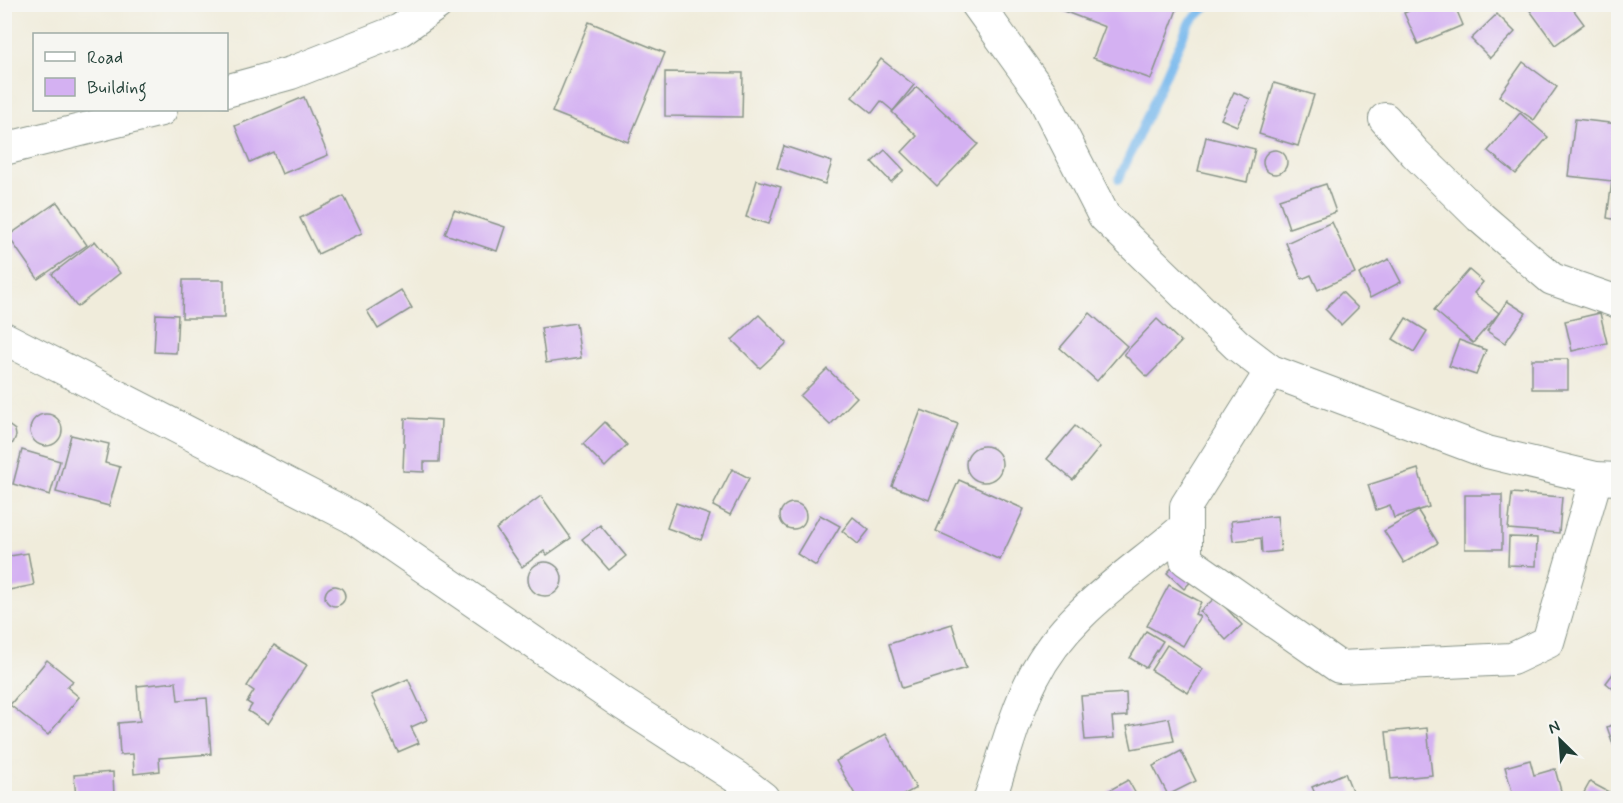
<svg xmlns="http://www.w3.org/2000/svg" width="1623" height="803" viewBox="0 0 1623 803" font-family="Mynerve,sans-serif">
  <rect width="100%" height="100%" fill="#f6f6f2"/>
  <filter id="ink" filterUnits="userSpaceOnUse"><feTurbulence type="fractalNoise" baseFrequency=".0167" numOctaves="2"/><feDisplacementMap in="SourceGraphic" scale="12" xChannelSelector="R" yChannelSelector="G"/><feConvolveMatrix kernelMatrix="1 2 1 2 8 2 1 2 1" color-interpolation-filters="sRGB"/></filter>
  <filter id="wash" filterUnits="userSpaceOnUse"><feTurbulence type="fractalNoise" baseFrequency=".008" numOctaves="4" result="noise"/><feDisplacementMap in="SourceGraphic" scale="24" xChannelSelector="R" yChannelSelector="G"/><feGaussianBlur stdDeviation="1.35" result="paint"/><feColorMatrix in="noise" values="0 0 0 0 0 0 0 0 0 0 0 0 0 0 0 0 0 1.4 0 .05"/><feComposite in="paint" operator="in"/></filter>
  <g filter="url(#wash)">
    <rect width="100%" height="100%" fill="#f0ecdb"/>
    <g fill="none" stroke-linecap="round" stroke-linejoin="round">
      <!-- stream -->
      <path stroke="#79b9ed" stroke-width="9" d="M1119 179 1189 23 1209 4"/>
    </g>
    <g id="blocks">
      <!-- building -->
      <g fill="#d4b1f2">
        <path d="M1054 4H1179L1151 79 1093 58 1105 27 1053 7Z"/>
        <path d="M1424 4H1454L1463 25 1418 44 1404 13Z"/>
        <path d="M1526 5H1570L1584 24 1555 45Z"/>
        <path d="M1497 14 1515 32 1490 58 1471 39Z"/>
        <path d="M589 22 665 53 628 142 552 112Z"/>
        <path d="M881 59 914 85 893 111 881 101 872 113 852 97Z"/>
        <path d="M1523 62 1557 87 1534 120 1499 96Z"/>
        <path d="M665 72 743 73 742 117 665 116Z"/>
        <path d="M1274 83 1314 95 1298 146 1259 134Z"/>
        <path d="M917 87 978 144 937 186 902 152 917 136 892 112Z"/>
        <path d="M1234 92 1250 99 1237 126 1221 119Z"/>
        <path d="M304 97 328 155 282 174 273 152 250 162 235 126Z"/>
        <path d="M1520 113 1548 137 1516 174 1488 151Z"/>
        <path d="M1575 119 1618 124 1612 181 1568 176Z"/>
        <path d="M1206 137 1255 149 1247 182 1198 171Z"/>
        <path d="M784 146 832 162 825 184 777 168Z"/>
        <circle cx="1275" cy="162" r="12"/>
        <path d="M885 150 904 170 891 182 872 162Z"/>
        <path d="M757 180 781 187 769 224 746 217Z"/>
        <path d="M1612 181 1618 182V220L1607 218Z"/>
        <path d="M1326 184 1336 212 1289 228 1279 199Z"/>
        <path d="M344 196 362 233 318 254 300 218Z"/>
        <path d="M57 202 87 245 38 279 8 236Z"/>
        <path d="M454 210 505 227 497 251 445 234Z"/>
        <path d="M1332 222 1355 273 1318 290 1311 275 1302 279 1286 243Z"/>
        <path d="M95 241 120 273 77 307 52 274Z"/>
        <path d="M1389 259 1401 282 1370 298 1359 274Z"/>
        <path d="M1469 270 1483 282 1474 293 1499 313 1473 343 1434 310Z"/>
        <path d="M183 280H224V318H182Z"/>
        <path d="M401 290 412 308 378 329 367 311Z"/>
        <path d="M1342 292 1358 308 1341 325 1325 309Z"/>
        <path d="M1507 301 1526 313 1505 343 1487 331Z"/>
        <path d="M1090 313 1127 346 1097 381 1060 348Z"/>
        <path d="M1600 313 1607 343 1572 351 1565 321Z"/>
        <path d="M156 314 178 315 176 353 154 352Z"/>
        <path d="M759 315 787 343 760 368 732 340Z"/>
        <path d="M1406 318 1427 331 1414 352 1393 339Z"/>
        <path d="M1157 319 1181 342 1147 377 1124 354Z"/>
        <path d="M576 323 581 358 546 363 541 328Z"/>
        <path d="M1459 340 1486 350 1476 375 1449 366Z"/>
        <rect x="1532" y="359" width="36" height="30"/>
        <path d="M827 369 857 397 830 425 800 396Z"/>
        <path d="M921 410 958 424 929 500 892 486Z"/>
        <circle cx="46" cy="430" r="16"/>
        <path d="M405 418 441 420 439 462H424V472L403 471Z"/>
        <path d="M4 422 15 430 16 436 13 443 4 448Z"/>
        <path d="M605 422 627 445 605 467 583 444Z"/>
        <path d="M1075 426 1100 447 1073 480 1047 459Z"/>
        <path d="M71 435 109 444 105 463 120 467 109 506 56 492Z"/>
        <circle cx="984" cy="464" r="18"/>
        <path d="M22 450 60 461 50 495 13 484Z"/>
        <path d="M732 469 749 478 730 515 713 506Z"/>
        <path d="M1418 469 1429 507 1394 518 1390 505 1376 510 1368 485Z"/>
        <path d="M959 480 1024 509 1000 560 936 531Z"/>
        <path d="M1512 493 1562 497 1559 533 1508 529Z"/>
        <rect x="1465" y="495" width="37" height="54"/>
        <path d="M541 496 571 538 547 555 544 551 522 567 496 529Z"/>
        <circle cx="793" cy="516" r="13"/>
        <path d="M676 503 710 515 701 540 667 528Z"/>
        <path d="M1418 511 1438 543 1404 563 1384 531Z"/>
        <path d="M820 515 840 526 816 566 797 554Z"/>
        <path d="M1277 516 1281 551 1262 553 1261 538 1233 541 1231 521Z"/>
        <path d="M853 517 869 530 858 544 842 531Z"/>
        <path d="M600 525 626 556 609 570 582 539Z"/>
        <path d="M1509 537 1537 538 1536 566 1508 565Z"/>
        <path d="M28 553 34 585 4 591V557Z"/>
        <path d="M1180 559 1197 575 1184 589 1167 573Z"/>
        <circle cx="545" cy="579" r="17"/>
        <path d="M1169 585 1201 602 1195 614 1200 616 1183 646 1147 626Z"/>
        <circle cx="335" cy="596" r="10"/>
        <path d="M1216 597 1242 625 1226 640 1200 611Z"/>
        <path d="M952 624 966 668 902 688 889 644Z"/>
        <path d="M1146 631 1163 641 1146 668 1130 658Z"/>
        <path d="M274 645 307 665 268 724 248 711 252 705 247 702 254 691 247 686Z"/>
        <path d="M1167 645 1203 669 1188 693 1151 670Z"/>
        <path d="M47 660 73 681 67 687 79 697 48 735 10 705Z"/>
        <path d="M1618 667V693L1606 683Z"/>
        <path d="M408 679 427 720 411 727 419 743 398 752 371 695Z"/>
        <path d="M176 682 178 700 207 698 211 754 159 758 160 771 134 774 133 754 120 755 118 723 140 721 137 686Z"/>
        <path d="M1126 693 1127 716 1112 717 1114 738 1085 740 1081 696Z"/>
        <path d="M1169 718 1174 741 1132 749 1127 726Z"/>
        <path d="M1618 722V742L1613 744 1607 727Z"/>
        <path d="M1427 728 1432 775 1391 779 1386 732Z"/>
        <path d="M886 734 916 788 898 798H857L836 761Z"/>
        <path d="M1181 751 1196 781 1168 795 1153 766Z"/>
        <path d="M1530 760 1534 775 1555 769 1563 798H1514L1505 767Z"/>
        <path d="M113 772 114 798H76L74 775Z"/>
        <path d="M1345 773 1355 798H1317L1312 787Z"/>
        <path d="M1128 780 1138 798H1112L1108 791Z"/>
        <path d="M1590 782 1618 797V798H1581Z"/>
      </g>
    </g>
  </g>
  <g filter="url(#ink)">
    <use href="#blocks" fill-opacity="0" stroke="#889488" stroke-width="1.5"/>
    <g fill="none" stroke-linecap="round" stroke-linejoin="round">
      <defs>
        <g id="minor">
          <path d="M977 4 1041 93 1104 216 1237 345 1271 371 1487 452 1596 478 1618 479"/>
          <path d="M226 91 291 73 400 30 437 4"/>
          <path d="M1385 119 1415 153 1480 217 1552 279 1618 302"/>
          <path d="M4 149 161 110"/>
          <path d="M4 338 352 517 620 702 736 777 763 798"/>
          <path d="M1271 371 1186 506V560L1339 667 1512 659 1548 642 1596 478"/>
          <path d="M990 798C1003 761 1015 713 1033 678 1065 613 1131 574 1184 528"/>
        </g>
      </defs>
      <!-- minor casing -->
      <use href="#minor" stroke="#889488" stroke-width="34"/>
      <!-- minor -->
      <use href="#minor" stroke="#fff" stroke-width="32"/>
    </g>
  </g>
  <!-- margin -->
  <rect width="1623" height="803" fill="none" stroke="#f6f6f2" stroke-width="24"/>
  <!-- legend -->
  <rect x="33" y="33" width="195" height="78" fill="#f6f6f2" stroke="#a0aca6" stroke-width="1.5"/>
  <rect x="45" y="52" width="30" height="9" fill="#ffffff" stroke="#a0aca6" stroke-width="1.5"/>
  <text x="87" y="63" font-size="18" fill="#1f3d34">Road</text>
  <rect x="45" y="78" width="30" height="18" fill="#d4b1f2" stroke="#a0aca6" stroke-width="1.5"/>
  <text x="87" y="93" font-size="18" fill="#1f3d34">Building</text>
  <!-- north arrow -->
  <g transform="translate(1560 740) rotate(335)" stroke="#f6f6f2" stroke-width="4.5" paint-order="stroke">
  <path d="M0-4.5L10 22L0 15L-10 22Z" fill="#1f3d34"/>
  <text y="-9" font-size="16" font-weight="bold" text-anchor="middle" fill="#1f3d34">N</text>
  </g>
</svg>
